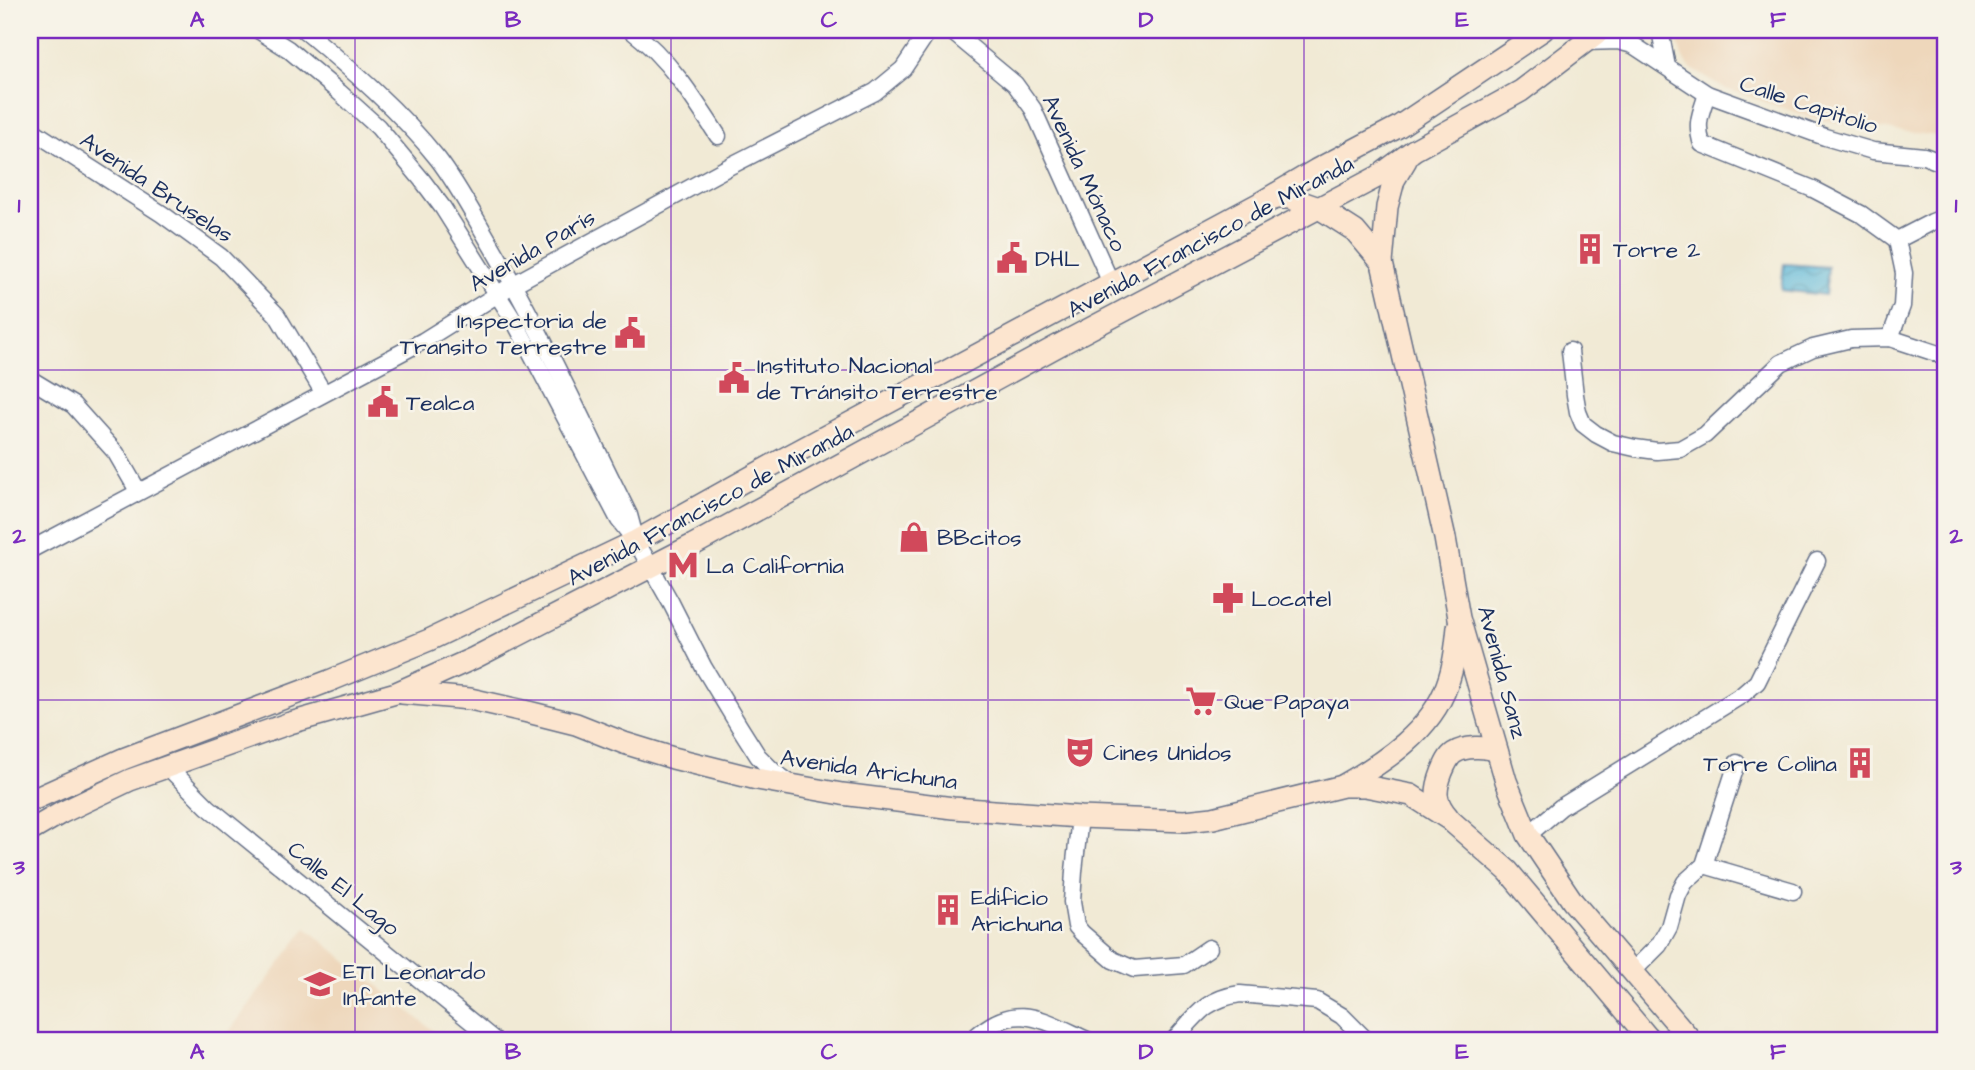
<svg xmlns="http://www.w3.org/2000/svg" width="1975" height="1070" viewBox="0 0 1975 1070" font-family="'Architects Daughter',sans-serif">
  <defs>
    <pattern id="water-waves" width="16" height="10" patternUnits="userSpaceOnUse" patternTransform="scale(1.75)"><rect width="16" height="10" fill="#5bb8d9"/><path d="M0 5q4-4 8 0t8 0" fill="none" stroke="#4a96b3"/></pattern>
  </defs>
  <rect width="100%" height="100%" fill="#f7f3e8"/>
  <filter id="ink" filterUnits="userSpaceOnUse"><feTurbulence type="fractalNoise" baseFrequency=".0143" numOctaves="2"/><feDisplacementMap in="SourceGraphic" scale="14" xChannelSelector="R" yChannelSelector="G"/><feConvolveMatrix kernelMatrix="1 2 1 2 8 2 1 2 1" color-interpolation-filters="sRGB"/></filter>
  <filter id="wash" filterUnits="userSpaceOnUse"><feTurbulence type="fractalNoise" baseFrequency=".00686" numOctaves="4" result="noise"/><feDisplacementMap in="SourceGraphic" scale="28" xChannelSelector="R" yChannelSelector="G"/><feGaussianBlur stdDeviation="1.57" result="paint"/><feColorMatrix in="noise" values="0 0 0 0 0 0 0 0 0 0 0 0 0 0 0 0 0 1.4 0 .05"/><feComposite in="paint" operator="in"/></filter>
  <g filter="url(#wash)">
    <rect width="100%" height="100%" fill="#f1ead5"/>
    <!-- built -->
    <g fill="#eed7bb">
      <path d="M1677 30H1945V137L1819 120 1726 89 1690 68 1682 56 1677 40Z"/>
      <path d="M306 928 445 1040H223Z"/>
    </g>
    <!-- water -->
    <path fill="url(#water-waves)" stroke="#3b749c" stroke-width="2" d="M1784 264 1828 267 1825 295 1781 290Z"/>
  </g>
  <g filter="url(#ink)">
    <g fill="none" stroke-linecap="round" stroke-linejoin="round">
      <defs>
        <g id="street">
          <path d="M258 30 288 49 339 92 378 127 422 180 443 208 516 324 619 520 630 534"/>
          <path d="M304 30C352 70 399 110 438 159 458 185 474 216 491 245 542 332 584 425 629 515L636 541 671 603 704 668 739 726 758 756 773 771 790 783"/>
          <path d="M631 30C668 58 693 97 718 136"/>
          <path d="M950 30 1015 84 1033 109 1111 283"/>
          <path d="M1660 30 1667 67"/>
          <path d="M1584 42 1618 41 1633 45 1707 94 1825 137 1873 151 1924 156 1945 164"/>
          <path d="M1707 94C1701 113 1695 123 1702 144L1813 189 1861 214 1897 240 1932 222 1945 217"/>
          <path d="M30 129 162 214 221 257 277 315 323 392"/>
          <path d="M1890 338 1902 306 1904 273 1897 240"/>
          <path d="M1570 351 1575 395 1578 412 1583 424 1596 434 1613 443 1635 448 1657 451 1680 449 1705 435 1781 363 1813 348 1851 339 1890 338 1945 356"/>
          <path d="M30 379 73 405 116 453 138 491"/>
          <path d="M30 550 423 341 514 284 732 165 875 92 903 69 929 30"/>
          <path d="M168 767 208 807 494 1040"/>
          <path d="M1080 817 1074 871 1072 902 1076 926 1082 933 1113 960 1134 969 1184 965 1209 948"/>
          <path d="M1528 835 1561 807 1742 695 1757 682 1817 561"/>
          <path d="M1704 865 1793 891"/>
          <path d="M1632 972 1659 945 1669 927 1678 895 1685 882 1704 865 1737 763"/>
          <path d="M972 1040C1015 999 1041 1019 1087 1040"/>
          <path d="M1174 1040C1196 1016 1205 999 1240 994L1317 1001 1342 1016 1366 1040"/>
        </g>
        <g id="secondary">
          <path d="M1406 160 1394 180 1387 207 1382 263 1445 538 1459 618 1506 781 1528 835 1573 902 1691 1040"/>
          <path d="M1268 201 1277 198H1290L1319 208 1355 231 1382 263"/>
          <path d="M402 693 470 699 528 712 576 724 624 743 673 758 757 779 842 794 953 808 1080 817 1185 821 1213 818 1343 786H1365L1411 795 1450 820 1508 871 1650 1040"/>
          <path d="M1344 785C1384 762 1431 731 1447 685 1454 666 1456 647 1458 627"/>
          <path d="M30 801 123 759 329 681 429 640 636 541 787 457 1260 203 1316 170 1398 127 1543 30"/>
          <path d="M1448 817C1434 801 1435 790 1442 772 1445 765 1448 757 1454 753 1465 746 1485 746 1497 751"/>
          <path d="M30 831 61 813 130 780 290 723 396 693 474 658 693 545 1063 343 1379 176 1414 150 1521 91 1601 30"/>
        </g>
      </defs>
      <!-- street casing -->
      <use href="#street" stroke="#667088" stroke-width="19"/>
      <!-- secondary casing -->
      <use href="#secondary" stroke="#667088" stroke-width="24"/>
      <!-- street -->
      <use href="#street" stroke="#fff" stroke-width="16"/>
      <!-- secondary -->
      <use href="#secondary" stroke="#fce5cf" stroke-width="21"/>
    </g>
  </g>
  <!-- grid -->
  <path fill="none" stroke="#7b2cbf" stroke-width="2" stroke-opacity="0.55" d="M355 30V1040M671 30V1040M988 30V1040M1304 30V1040M1620 30V1040M30 370H1945M30 700H1945"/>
  <!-- icons -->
  <defs>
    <symbol id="building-bare" viewBox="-9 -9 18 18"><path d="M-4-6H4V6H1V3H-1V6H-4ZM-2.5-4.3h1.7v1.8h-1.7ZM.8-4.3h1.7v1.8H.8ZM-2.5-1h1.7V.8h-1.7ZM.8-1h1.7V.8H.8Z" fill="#d1495b" stroke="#f7f3e8" stroke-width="2.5" paint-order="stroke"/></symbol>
    <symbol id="civic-bare" viewBox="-9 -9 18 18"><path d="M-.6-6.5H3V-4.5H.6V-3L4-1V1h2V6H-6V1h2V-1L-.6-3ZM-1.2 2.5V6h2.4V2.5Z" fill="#d1495b" stroke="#f7f3e8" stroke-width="2.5" paint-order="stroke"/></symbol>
    <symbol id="shop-bare" viewBox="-9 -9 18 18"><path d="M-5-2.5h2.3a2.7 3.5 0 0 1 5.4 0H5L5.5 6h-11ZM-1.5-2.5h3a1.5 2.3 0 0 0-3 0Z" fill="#d1495b" stroke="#f7f3e8" stroke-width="2.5" paint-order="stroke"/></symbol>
    <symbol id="metro-bare" viewBox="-9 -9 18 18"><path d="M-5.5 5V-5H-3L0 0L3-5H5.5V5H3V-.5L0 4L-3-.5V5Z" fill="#d1495b" stroke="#f7f3e8" stroke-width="2.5" paint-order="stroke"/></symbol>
    <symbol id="pharmacy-bare" viewBox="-9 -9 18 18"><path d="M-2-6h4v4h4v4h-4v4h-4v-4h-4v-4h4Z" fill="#d1495b" stroke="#f7f3e8" stroke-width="2.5" paint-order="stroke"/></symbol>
    <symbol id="supermarket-bare" viewBox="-9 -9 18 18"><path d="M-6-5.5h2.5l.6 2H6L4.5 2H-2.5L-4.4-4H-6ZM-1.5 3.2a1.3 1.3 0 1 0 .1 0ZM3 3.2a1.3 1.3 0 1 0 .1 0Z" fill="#d1495b" stroke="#f7f3e8" stroke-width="2.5" paint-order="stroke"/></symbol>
    <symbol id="theatre-bare" viewBox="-9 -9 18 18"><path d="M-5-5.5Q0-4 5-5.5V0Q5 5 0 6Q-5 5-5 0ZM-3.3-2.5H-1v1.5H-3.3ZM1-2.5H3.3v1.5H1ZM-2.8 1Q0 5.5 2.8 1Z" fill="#d1495b" stroke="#f7f3e8" stroke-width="2.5" paint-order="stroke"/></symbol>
    <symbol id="school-bare" viewBox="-9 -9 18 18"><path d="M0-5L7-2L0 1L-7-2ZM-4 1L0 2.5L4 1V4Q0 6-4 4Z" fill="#d1495b" stroke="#f7f3e8" stroke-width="2.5" paint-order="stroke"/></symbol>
  </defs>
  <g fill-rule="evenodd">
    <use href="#building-bare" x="1568" y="227" width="44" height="44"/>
    <use href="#civic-bare" x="990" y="236" width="44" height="44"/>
    <use href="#civic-bare" x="608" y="311" width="44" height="44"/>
    <use href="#civic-bare" x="712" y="356" width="44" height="44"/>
    <use href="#civic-bare" x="361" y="380" width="44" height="44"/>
    <use href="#shop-bare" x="892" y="515" width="44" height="44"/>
    <use href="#metro-bare" x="661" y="543" width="44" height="44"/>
    <use href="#pharmacy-bare" x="1206" y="576" width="44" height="44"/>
    <use href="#supermarket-bare" x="1179" y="679" width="44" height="44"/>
    <use href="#theatre-bare" x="1058" y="730" width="44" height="44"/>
    <use href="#building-bare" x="1838" y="741" width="44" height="44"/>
    <use href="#building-bare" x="926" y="888" width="44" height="44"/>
    <use href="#school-bare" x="298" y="962" width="44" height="44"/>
  </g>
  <g text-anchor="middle" stroke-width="5" stroke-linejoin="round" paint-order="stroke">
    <!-- street labels -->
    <g font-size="23" fill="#1b2f5e" stroke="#f7f3e8">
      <text transform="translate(1809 104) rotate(18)" y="8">Calle Capitolio</text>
      <text transform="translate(1085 173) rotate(65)" y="8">Avenida Mónaco</text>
      <text transform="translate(157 187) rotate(34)" y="8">Avenida Bruselas</text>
      <text transform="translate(1210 236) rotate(-28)" y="8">Avenida Francisco de Miranda</text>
      <text transform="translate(532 250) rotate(-30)" y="8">Avenida París</text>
      <text transform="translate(710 504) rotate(-28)" y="8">Avenida Francisco de Miranda</text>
      <text transform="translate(1503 672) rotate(75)" y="8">Avenida Sanz</text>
      <text transform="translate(869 769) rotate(8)" y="8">Avenida Arichuna</text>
      <text transform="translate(344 888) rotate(39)" y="8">Calle El Lago</text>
    </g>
    <!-- poi labels -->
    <g font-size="23" fill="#1b2f5e" stroke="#f7f3e8" text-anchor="start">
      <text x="1613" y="257">Torre 2</text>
      <text x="1035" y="266">DHL</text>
      <text x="607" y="328" text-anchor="end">Inspectoria de<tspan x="607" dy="26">Transito Terrestre</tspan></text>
      <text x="757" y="373">Instituto Nacional<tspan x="757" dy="26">de Tránsito Terrestre</tspan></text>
      <text x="406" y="410">Tealca</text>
      <text x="937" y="545">BBcitos</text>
      <text x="706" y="573">La California</text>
      <text x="1251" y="606">Locatel</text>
      <text x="1224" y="709">Que Papaya</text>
      <text x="1103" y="760">Cines Unidos</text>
      <text x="1837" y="771" text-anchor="end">Torre Colina</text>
      <text x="971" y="905">Edificio<tspan x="971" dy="26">Arichuna</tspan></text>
      <text x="343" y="979">ETI Leonardo<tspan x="343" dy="26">Infante</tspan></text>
    </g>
  </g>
  <!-- margin -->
  <rect width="1975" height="1070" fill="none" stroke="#f7f3e8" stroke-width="77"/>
  <rect x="38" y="38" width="1899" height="994" fill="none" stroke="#7b2cbf" stroke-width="2.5"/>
  <g font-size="23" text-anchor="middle" font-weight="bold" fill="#7b2cbf">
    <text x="197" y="27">A</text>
    <text x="513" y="27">B</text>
    <text x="829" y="27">C</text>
    <text x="1146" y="27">D</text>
    <text x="1462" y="27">E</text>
    <text x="1778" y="27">F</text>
    <text x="19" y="212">1</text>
    <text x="1956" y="212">1</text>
    <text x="19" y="543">2</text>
    <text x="1956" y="543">2</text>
    <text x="19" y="874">3</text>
    <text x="1956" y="874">3</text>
    <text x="197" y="1059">A</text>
    <text x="513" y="1059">B</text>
    <text x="829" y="1059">C</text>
    <text x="1146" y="1059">D</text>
    <text x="1462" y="1059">E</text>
    <text x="1778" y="1059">F</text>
  </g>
</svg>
